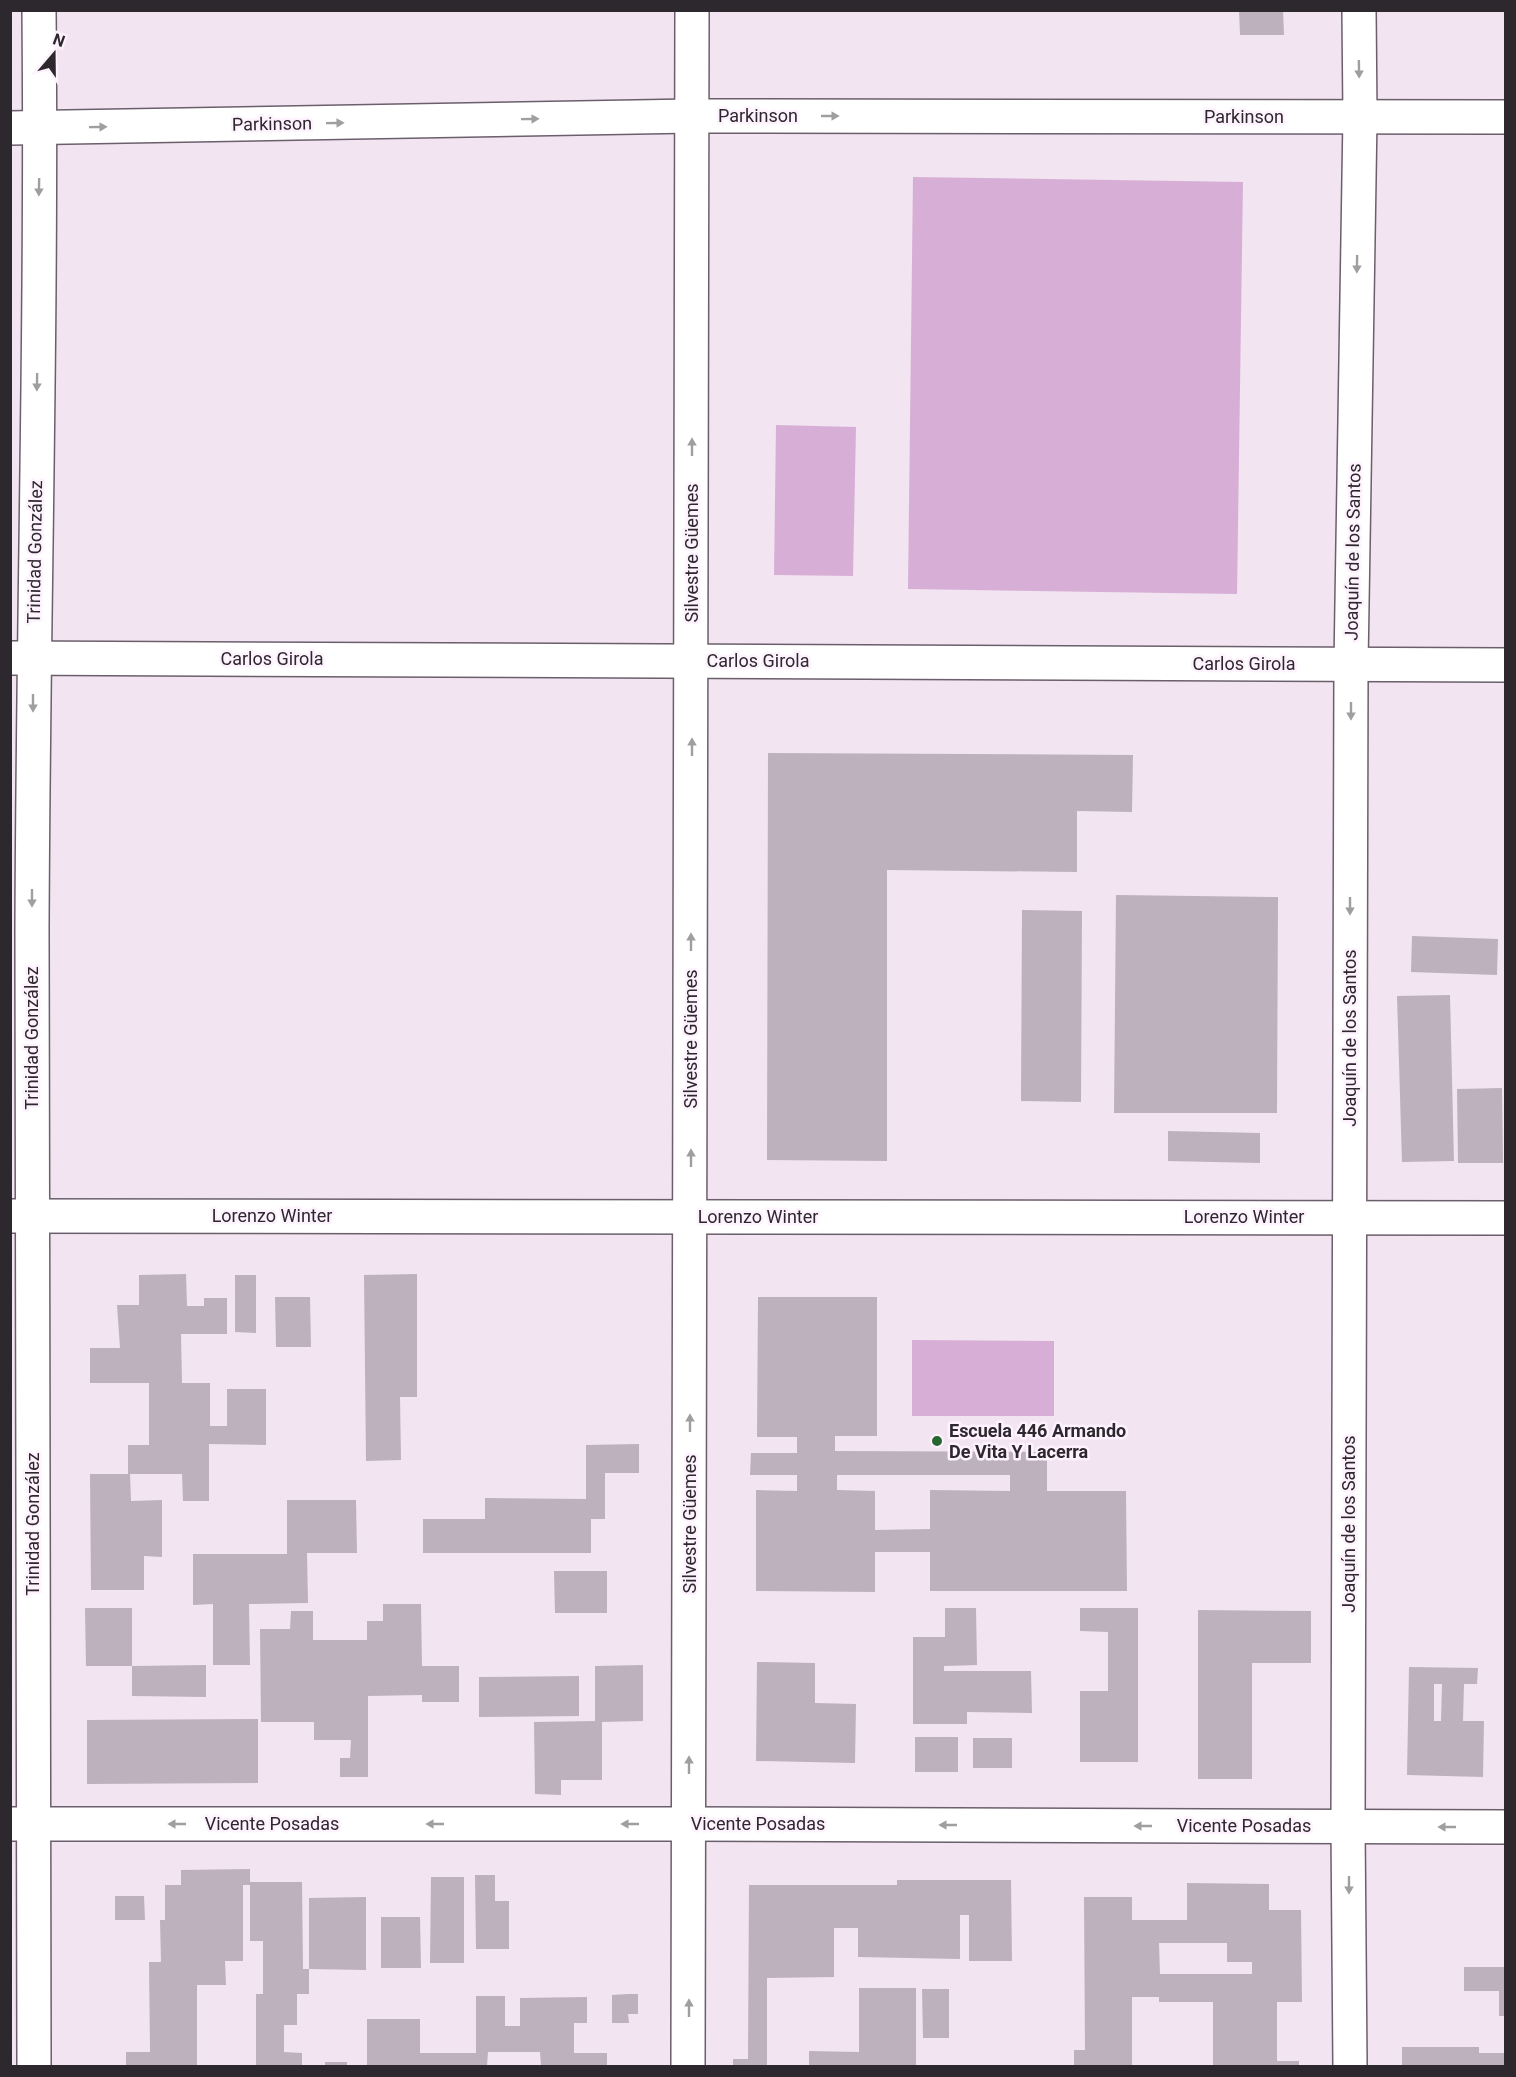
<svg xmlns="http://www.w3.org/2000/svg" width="1516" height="2077" viewBox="0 0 1516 2077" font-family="Roboto,sans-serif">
  <rect width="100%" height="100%" fill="#f2e4f1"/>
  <!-- green -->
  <g fill="#d7afd6">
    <path d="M913 177 1243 182 1237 594 908 589Z"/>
    <path d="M776 425 856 427 853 576 774 575Z"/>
    <path d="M912 1340 1054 1341V1416H912Z"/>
  </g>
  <!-- building -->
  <g fill="#beb1be" fill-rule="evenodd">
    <path d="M1239 10H1283L1284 35H1240Z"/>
    <path d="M768 753 1133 755 1132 812 1077 811V872L887 870V1161L767 1160Z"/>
    <path d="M1116 895 1278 897 1277 1113H1114Z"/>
    <path d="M1022 910 1082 911 1081 1102 1021 1101Z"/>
    <path d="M1412 936 1498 939 1497 975 1411 972Z"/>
    <path d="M1450 995 1454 1161 1402 1162 1397 996Z"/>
    <path d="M1502 1088 1503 1163H1458L1457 1089Z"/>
    <path d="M1168 1131 1260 1133V1163L1168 1161Z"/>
    <path d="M186 1274 187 1306H204V1298H227V1334H181L182 1383H210V1426H227V1389H266V1445L209 1444V1501H183L182 1474H130L131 1501 162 1500V1557L144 1556V1590H91L90 1474H128V1445H149V1383H90V1348H120L117 1305H139V1275Z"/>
    <path d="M417 1274V1397H400L401 1460 366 1461 364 1275Z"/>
    <path d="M235 1275H256V1333L235 1332Z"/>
    <path d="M275 1297H310L311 1347H276Z"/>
    <path d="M758 1297H877V1436H835V1451L1047 1452V1491H1126L1127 1591H930V1552H875V1592L756 1591V1490L797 1491V1475H750L751 1453H797V1437H757ZM837 1475H1010V1491L930 1490V1529L875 1530V1491L837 1490Z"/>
    <path d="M639 1444V1473H605V1519H591V1553H423V1519H485V1498L586 1499V1445Z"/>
    <path d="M287 1500H356L357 1553H307L308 1603 249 1604 250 1665H213V1604L193 1605V1554H287Z"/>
    <path d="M554 1571H607V1613H555Z"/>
    <path d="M383 1604H421L422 1666H459V1702H422V1695L368 1696V1777H340V1758H350L351 1740H314V1722H261L260 1629H290L291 1611H313V1640H367V1621H383Z"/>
    <path d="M85 1608H132V1666H86Z"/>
    <path d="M945 1608H976L977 1665 944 1666V1671H1031L1032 1713 967 1712V1724H913V1637H945Z"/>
    <path d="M1080 1608H1138V1762H1080V1691H1108V1632L1080 1631Z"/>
    <path d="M1198 1610 1311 1611V1663H1252V1779H1198Z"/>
    <path d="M757 1662 815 1663V1703L856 1704 855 1763 756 1761Z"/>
    <path d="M206 1665V1697L132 1696V1666Z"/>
    <path d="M643 1665V1721L602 1722V1780H561V1795L535 1794 534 1722 595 1721V1666Z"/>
    <path d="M1409 1667 1478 1668 1477 1684H1464L1463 1721H1484L1483 1777 1407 1775ZM1434 1684H1442L1441 1721H1434Z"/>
    <path d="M579 1676V1716L479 1717V1677Z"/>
    <path d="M258 1719V1783L87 1784V1720Z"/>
    <rect x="915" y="1737" width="43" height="35"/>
    <rect x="973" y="1738" width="39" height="30"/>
    <path d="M250 1869V1882H302L303 1969H309V1994H297V2025H284V2052L302 2053V2066H256V1994H263V1941H250V1885H243V1961H225L226 1985H197V2066H126V2052H150L149 1962H161L160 1920H165V1885H181V1870Z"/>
    <path d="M475 1875H495V1901H509V1949H476Z"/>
    <path d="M431 1877H464V1963H430Z"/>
    <path d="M897 1880H1011L1012 1961H969V1915H960V1959L858 1957V1928H834V1977L767 1978V2066H733V2059H748L749 1885H897Z"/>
    <path d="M1187 1883 1269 1884V1910H1301L1302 2002H1277V2061H1299V2066H1213V2002H1159V1997H1132V2066H1074V2050H1085L1084 1897H1132V1920H1187ZM1159 1943H1227V1962H1252V1974H1160Z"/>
    <path d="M115 1896H144L145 1920H115Z"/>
    <path d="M366 1897V1970L309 1969V1898Z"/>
    <path d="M381 1917H420L421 1968H381Z"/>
    <path d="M1464 1967H1506V2016H1499V1991H1464Z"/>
    <path d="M859 1988H916V2066H809V2051L859 2052Z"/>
    <path d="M922 1989H949V2038H923Z"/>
    <path d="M628 1994H638V2014H628L629 2023H612V1995Z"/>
    <path d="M476 1996H505V2026H520V1998L587 1997V2023H574V2053H607V2066H541L540 2052H488L487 2066H367V2019H420V2053H476Z"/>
    <path d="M1402 2047H1479V2053H1506V2066H1402Z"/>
    <rect x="325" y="2062" width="22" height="4"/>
  </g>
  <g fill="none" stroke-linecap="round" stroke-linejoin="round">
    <defs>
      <g id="minor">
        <path d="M10 128 692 116 1506 117"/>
        <path d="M10 658 1506 665"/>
        <path d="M10 1216 1506 1218"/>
        <path d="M10 1824H689L1506 1827"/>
        <path d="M34 2066C35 1688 31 1309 32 930 33 624 42 317 39 10"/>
        <path d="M688 2066 692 10"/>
        <path d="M1350 2066 1348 1827 1351 664 1360 117 1359 10"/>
      </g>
    </defs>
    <!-- minor casing -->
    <use href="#minor" stroke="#6b5f6b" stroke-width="36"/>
    <!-- minor -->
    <use href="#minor" stroke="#fff" stroke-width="33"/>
  </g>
  <!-- one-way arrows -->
  <defs><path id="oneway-solid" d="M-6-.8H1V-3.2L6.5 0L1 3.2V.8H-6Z" transform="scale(1.5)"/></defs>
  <g fill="#a09ea0">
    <use href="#oneway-solid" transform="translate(1359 69) rotate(89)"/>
    <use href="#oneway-solid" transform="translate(830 116)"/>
    <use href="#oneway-solid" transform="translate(530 119) rotate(-1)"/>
    <use href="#oneway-solid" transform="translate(335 123) rotate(-1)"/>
    <use href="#oneway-solid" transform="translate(98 127) rotate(-1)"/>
    <use href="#oneway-solid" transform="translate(39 187) rotate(91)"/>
    <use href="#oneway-solid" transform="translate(1357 264) rotate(91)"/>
    <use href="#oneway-solid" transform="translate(37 382) rotate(91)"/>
    <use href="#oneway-solid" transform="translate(692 447) rotate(-90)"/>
    <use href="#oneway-solid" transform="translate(33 703) rotate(90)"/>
    <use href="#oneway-solid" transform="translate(1351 711) rotate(90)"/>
    <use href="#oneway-solid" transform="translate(692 747) rotate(-90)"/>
    <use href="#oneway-solid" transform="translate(32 898) rotate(90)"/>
    <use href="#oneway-solid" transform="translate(1350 906) rotate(90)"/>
    <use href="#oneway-solid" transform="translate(691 942) rotate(-90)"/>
    <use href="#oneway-solid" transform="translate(691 1158) rotate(-90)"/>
    <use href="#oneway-solid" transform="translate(690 1423) rotate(-90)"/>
    <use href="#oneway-solid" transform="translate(689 1765) rotate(-90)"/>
    <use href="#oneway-solid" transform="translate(177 1824) rotate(180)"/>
    <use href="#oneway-solid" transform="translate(435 1824) rotate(180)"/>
    <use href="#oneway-solid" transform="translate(630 1824) rotate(180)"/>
    <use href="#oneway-solid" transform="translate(948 1825) rotate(-180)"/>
    <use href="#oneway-solid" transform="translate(1143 1826) rotate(-180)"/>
    <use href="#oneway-solid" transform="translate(1447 1827) rotate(-180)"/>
    <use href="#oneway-solid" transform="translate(1349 1885) rotate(90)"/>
    <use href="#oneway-solid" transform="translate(689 2008) rotate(-90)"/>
  </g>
  <!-- markers -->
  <circle fill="#256731" stroke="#fdf2fd" stroke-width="2" cx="937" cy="1441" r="6"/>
  <g text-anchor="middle" stroke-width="5" stroke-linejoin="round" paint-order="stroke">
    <!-- street labels -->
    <g font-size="18" fill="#2d282d" stroke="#fdf2fd">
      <text x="758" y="122">Parkinson</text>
      <text x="1244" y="123">Parkinson</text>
      <text transform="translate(272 124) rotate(-1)" y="6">Parkinson</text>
      <text transform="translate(35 552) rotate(-89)" y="6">Trinidad González</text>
      <text transform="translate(1353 552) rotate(-89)" y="6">Joaquín de los Santos</text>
      <text transform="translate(692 553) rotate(-90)" y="6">Silvestre Güemes</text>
      <text x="272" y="665">Carlos Girola</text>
      <text x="758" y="667">Carlos Girola</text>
      <text x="1244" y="670">Carlos Girola</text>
      <text transform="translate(32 1038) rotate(-90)" y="6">Trinidad González</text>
      <text transform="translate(1350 1038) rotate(-90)" y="6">Joaquín de los Santos</text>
      <text transform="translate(691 1039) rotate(-90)" y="6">Silvestre Güemes</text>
      <text x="272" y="1222">Lorenzo Winter</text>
      <text x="758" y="1223">Lorenzo Winter</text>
      <text x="1244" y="1223">Lorenzo Winter</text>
      <text transform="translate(33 1524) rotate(-90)" y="6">Trinidad González</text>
      <text transform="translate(690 1524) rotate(-90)" y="6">Silvestre Güemes</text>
      <text transform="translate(1349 1524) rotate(-90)" y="6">Joaquín de los Santos</text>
      <text x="272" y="1830">Vicente Posadas</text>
      <text x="758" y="1830">Vicente Posadas</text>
      <text x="1244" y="1832">Vicente Posadas</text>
    </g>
    <!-- poi labels -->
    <g font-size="18" font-weight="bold" fill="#2d282d" stroke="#fdf2fd" text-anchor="start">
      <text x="949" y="1437">Escuela 446 Armando<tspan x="949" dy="21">De Vita Y Lacerra</tspan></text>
    </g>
  </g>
  <!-- border -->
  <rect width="1516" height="2077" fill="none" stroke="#2d282d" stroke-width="24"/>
  <!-- north arrow -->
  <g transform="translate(54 54) rotate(20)" stroke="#fdf2fd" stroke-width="4.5" paint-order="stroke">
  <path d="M0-4.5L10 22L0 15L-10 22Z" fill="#2d282d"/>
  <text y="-9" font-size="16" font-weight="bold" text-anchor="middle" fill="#2d282d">N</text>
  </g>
</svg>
